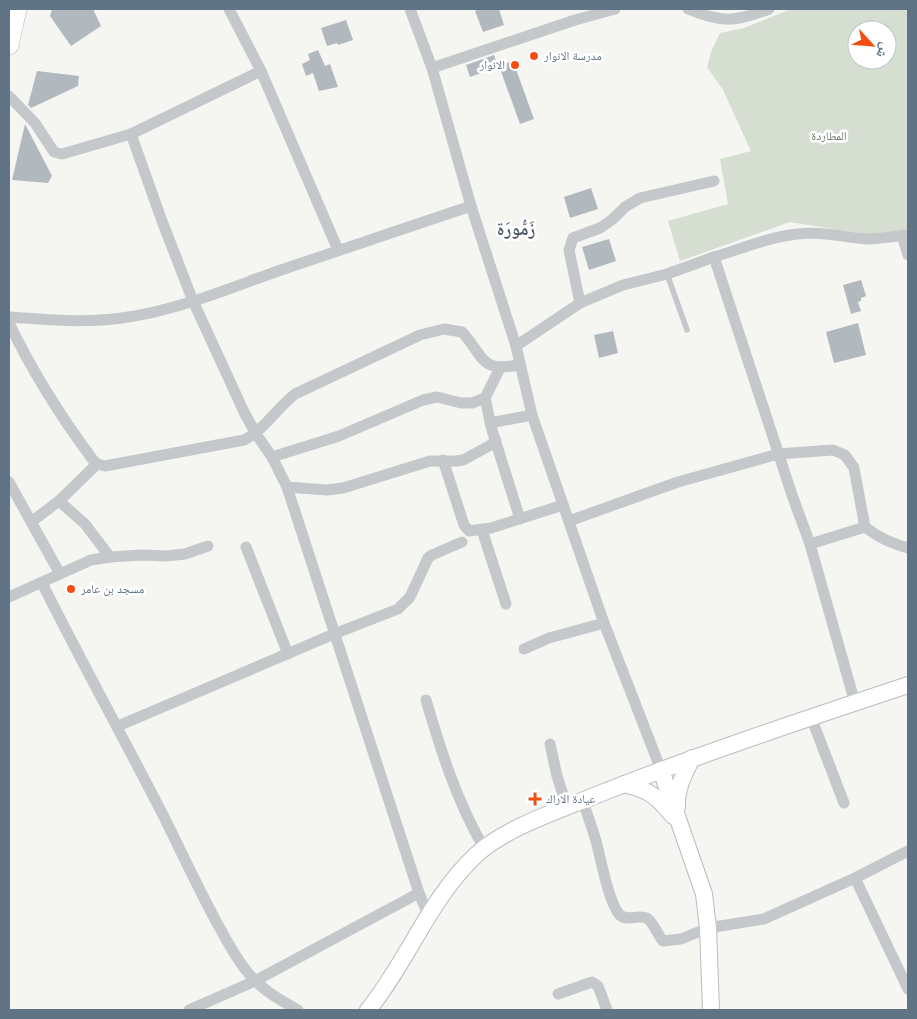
<svg xmlns="http://www.w3.org/2000/svg" width="917" height="1019" viewBox="0 0 917 1019" font-family="Montserrat,'Noto Naskh Arabic',sans-serif">
  <rect width="100%" height="100%" fill="#f5f5f1"/>
  <!-- green -->
  <path fill="#d5ded1" fill-rule="evenodd" d="M791 9H908V229L877 236 790 222 680 261 668 221 728 204 720 159 751 151 723 90 707 67 711 52 720 33 744 28ZM857 30H887V60H857Z"/>
  <!-- building -->
  <g fill="#b1b9be">
    <path d="M52 9H93L101 26 71 46 50 16Z"/>
    <path d="M480 9H499L504 25 483 32 475 11Z"/>
    <path d="M346 20 353 40 338 45 337 43 327 46 321 28Z"/>
    <path d="M318 50 325 66 330 64 338 87 319 91 313 73 306 76 302 64 310 60 308 54Z"/>
    <path d="M494 55 498 67 470 77 466 65Z"/>
    <path d="M513 61 534 119 520 124 499 66Z"/>
    <path d="M37 71 79 76 78 86 31 108 28 105Z"/>
    <path d="M25 124 52 176 48 183 12 180Z"/>
    <path d="M591 188 598 209 570 218 564 197Z"/>
    <path d="M609 239 616 261 589 270 582 247Z"/>
    <path d="M861 280 866 296 861 298V301L858 302 861 311 851 314 843 285Z"/>
    <path d="M858 323 866 355 834 363 826 332Z"/>
    <path d="M613 331 618 353 599 358 594 335Z"/>
  </g>
  <g fill="none" stroke-linecap="round" stroke-linejoin="round">
    <defs>
      <g id="secondary">
        <path d="M661 770 704 894 708 928 711 1010"/>
        <path d="M624 784C649 790 657 796 673 816"/>
        <path d="M677 807C676 789 684 774 692 758"/>
        <path d="M368 1010C408 961 429 899 476 855 505 828 557 811 594 796 697 755 803 720 908 685"/>
      </g>
      <path id="primary" d="M9 45 17 9"/>
    </defs>
    <!-- secondary casing -->
    <use href="#secondary" stroke="#b8bdc2" stroke-width="18"/>
    <!-- primary casing -->
    <use href="#primary" stroke="#b9bdc0" stroke-width="20"/>
    <!-- lane -->
    <path stroke="#c4c8cb" stroke-width="5.5" d="M667 274 687 330"/>
    <!-- street -->
    <g stroke="#c4c8cb" stroke-width="11">
      <path d="M229 9 261 71 338 250"/>
      <path d="M410 9 432 68 471 206 516 346 532 415 604 623 661 770"/>
      <path d="M688 9C722 23 735 22 769 9"/>
      <path d="M432 68 575 20 615 9"/>
      <path d="M9 96 35 123 54 152 62 154 131 134 261 71"/>
      <path d="M131 134 162 221 193 301 244 412 256 434 272 457 287 487 419 893 428 915"/>
      <path d="M902 235 908 255"/>
      <path d="M714 257C741 249 769 237 797 234 820 231 843 237 866 239 880 239 894 236 908 235"/>
      <path d="M580 303 569 250 573 238 600 228 613 219 625 207 640 198 714 181"/>
      <path d="M9 317C47 320 84 323 122 318 176 311 227 289 278 271 342 249 407 228 471 206"/>
      <path d="M9 323C32 371 61 417 93 460L97 464 105 466 244 440C264 430 277 408 295 394L420 335 444 329 462 332C486 358 478 372 520 365"/>
      <path d="M516 346 580 303 623 285 667 274 714 257 792 495 810 544 855 703"/>
      <path d="M500 368 485 398 492 430 520 519"/>
      <path d="M490 423 532 415"/>
      <path d="M272 457 339 436 423 400 437 397 461 403H472L485 398"/>
      <path d="M443 460 464 525 469 531 491 528 563 505"/>
      <path d="M9 482 60 574"/>
      <path d="M287 487 327 490 343 488 430 461H456L463 460 489 446 496 441"/>
      <path d="M59 501 85 524 110 557"/>
      <path d="M569 521 678 482 778 454 833 450 845 455 854 468 865 527"/>
      <path d="M31 522 59 501 97 464"/>
      <path d="M482 530 506 604"/>
      <path d="M810 544 865 527C879 538 891 543 908 548"/>
      <path d="M246 547 288 654"/>
      <path d="M42 583C81 661 123 737 163 815 181 851 198 888 217 923 226 939 234 955 245 969 259 988 278 999 298 1010"/>
      <path d="M9 597 91 560 110 557 142 555 166 556 185 554 208 546"/>
      <path d="M524 649 549 638 604 623"/>
      <path d="M426 700C441 751 457 802 484 848"/>
      <path d="M811 717 844 803"/>
      <path d="M118 726 334 634 398 609 410 597 428 558 432 555 462 542"/>
      <path d="M550 744 557 776 567 807"/>
      <path d="M583 801C587 814 592 827 596 841 601 859 608 900 619 914 626 923 639 913 648 919 654 924 658 935 663 941L681 939 708 928 764 919 855 878 908 851"/>
      <path d="M855 878 908 989"/>
      <path d="M558 994 592 982 598 986 607 1010"/>
      <path d="M189 1010 255 981 419 893"/>
    </g>
    <!-- secondary -->
    <use href="#secondary" stroke="#fff" stroke-width="16"/>
    <!-- primary -->
    <use href="#primary" stroke="#fff" stroke-width="19"/>
  </g>
  <!-- markers -->
  <g fill="#f44d12" stroke="#fff" stroke-width="2">
    <circle cx="534" cy="56" r="5"/>
    <circle cx="515" cy="65" r="5"/>
    <circle cx="71" cy="589" r="5"/>
    <path d="M532.5 791.5h5v5h5v5h-5v5h-5v-5h-5v-5h5z"/>
  </g>
  <g text-anchor="middle" stroke-width="5" stroke-linejoin="round" paint-order="stroke">
    <!-- poi labels -->
    <g font-size="12" fill="#617485" stroke="#fff" text-anchor="start">
      <text x="544" y="60">مدرسة الانوار</text>
      <text x="505" y="69" text-anchor="end">الانوار</text>
      <text x="81" y="593">مسجد بن عامر</text>
      <text x="546" y="803">عيادة الاراك</text>
    </g>
    <!-- park labels -->
    <g font-size="12" fill="#657c61" stroke="#fff">
      <text x="829" y="140">المطاردة</text>
    </g>
    <!-- district labels -->
    <g font-size="18" font-weight="bold" fill="#505d69" stroke="#fff">
      <text x="516" y="235">زَمُّورَة</text>
    </g>
  </g>
  <!-- border -->
  <rect width="917" height="1019" fill="none" stroke="#617485" stroke-width="20"/>
  <!-- north arrow -->
  <g transform="translate(872 45) rotate(116)"><circle r="24" fill="#ffffff" stroke="#c0c7ce"/>
  <path d="M0-4L9 19L0 12L-9 19Z" fill="#f44d12"/>
  <text y="-8" font-size="14" font-weight="bold" text-anchor="middle" fill="#617485">ش</text>
  </g>
</svg>
